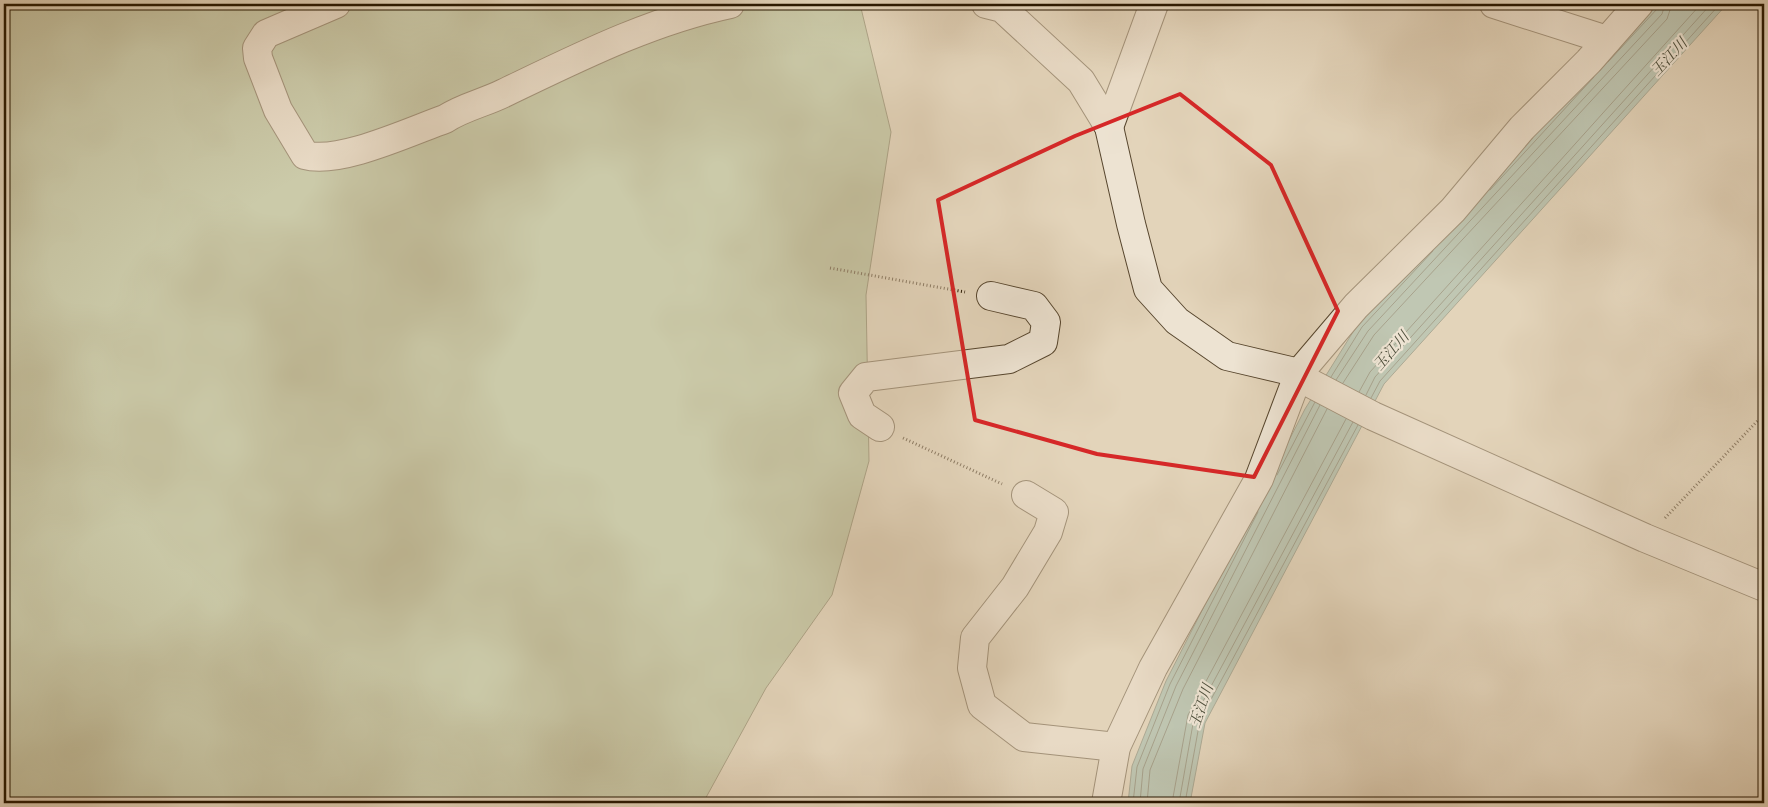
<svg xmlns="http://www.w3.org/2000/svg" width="1768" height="807" viewBox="0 0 1768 807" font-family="Alegreya,'Noto Serif JP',serif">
  <rect width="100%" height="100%" fill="#e3d4ba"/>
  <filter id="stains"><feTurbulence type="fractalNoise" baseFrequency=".004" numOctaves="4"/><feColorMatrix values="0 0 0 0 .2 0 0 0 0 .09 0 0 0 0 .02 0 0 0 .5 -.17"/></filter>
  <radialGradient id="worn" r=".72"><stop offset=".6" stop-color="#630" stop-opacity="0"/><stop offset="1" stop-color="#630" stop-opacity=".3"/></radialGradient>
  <!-- green -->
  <path fill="#aebe94" stroke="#6b6a4a" d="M4 4H860L891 132 866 295 869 461 832 595 766 688 703 803H4Z"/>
  <!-- water -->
  <path fill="#96b8ac" stroke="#6a7867" d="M1655 4H1727L1384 384 1205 723 1190 803H1128L1132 766 1166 681 1305 409 1358 324Z"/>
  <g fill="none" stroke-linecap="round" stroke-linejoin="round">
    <!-- shore -->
    <g stroke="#5f6856" stroke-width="1">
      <path d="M1608 62 1657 9 1659 4"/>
      <path d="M1490 190 1594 77"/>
      <path d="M1331 377 1362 327 1433 251"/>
      <path d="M1336 380 1368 331 1662 14 1665 4"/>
      <path d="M1343 383 1374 335 1667 19 1672 4"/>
      <path d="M1359 392 1370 372 1701 4"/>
      <path d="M1366 395 1375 377 1711 4"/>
      <path d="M1371 398 1380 381 1720 4"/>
      <path d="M1277 475 1315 402"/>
      <path d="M1133 803 1137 767 1170 684 1258 512"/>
      <path d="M1140 803 1143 769 1176 686 1320 405"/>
      <path d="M1147 803 1150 770 1183 689 1327 409"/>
      <path d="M1172 803 1188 715 1346 419"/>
      <path d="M1179 803 1194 718 1353 422"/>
      <path d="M1185 803 1200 720 1358 425"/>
    </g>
    <defs>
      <g id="minor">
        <path d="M336 4 266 34 257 48 258 58 278 110 305 155C339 165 411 131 445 119 463 107 484 103 504 93 577 58 650 21 730 4"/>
        <path d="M986 4 1002 8 1081 81 1109 127 1131 224 1148 289 1177 321 1227 356 1299 373 1310 383 1373 416 1645 538 1764 587"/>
        <path d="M1494 4 1607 40"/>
        <path d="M1109 127 1154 4"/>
        <path d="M880 427 862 415 853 393 866 377 1009 359 1043 342 1046 322 1034 306 991 296"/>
        <path d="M1026 495 1054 512 1048 532 1015 587 975 638 972 668 982 705 1024 737 1116 747"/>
        <path d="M1106 803 1116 747 1153 668 1259 479 1299 373 1356 306 1453 210 1522 128 1589 61 1639 4"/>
      </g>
    </defs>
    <!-- minor casing -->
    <use href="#minor" stroke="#57462e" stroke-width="30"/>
    <!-- path -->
    <g stroke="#281700" stroke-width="3" stroke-dasharray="1 2.5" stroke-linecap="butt">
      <path d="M830 268 965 292"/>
      <path d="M903 438 1002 484"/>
      <path d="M1665 518 1764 414"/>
    </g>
    <!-- minor -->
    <use href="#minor" stroke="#ede3d2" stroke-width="28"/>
  </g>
  <!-- marked area -->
  <path d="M0 0H1768V807H0ZM1180 94 1271 165 1338 311 1254 477 1097 454 975 420 938 200 1075 136Z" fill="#e3d4ba" fill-opacity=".55" fill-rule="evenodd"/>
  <path fill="none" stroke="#d62828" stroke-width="4" stroke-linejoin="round" d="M1180 94 1271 165 1338 311 1254 477 1097 454 975 420 938 200 1075 136Z"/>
  <g text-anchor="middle" stroke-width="4.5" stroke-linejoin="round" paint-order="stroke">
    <!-- water labels -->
    <g font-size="15" font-style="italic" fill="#4e4f3c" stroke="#ede3d2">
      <text transform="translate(1669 57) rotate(-47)" y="5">玉江川</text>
      <text transform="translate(1391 351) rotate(-49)" y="5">玉江川</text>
      <text transform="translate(1201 706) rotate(-71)" y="5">玉江川</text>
    </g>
  </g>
  <!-- margin -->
  <rect width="1768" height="807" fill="none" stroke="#e3d4ba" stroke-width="20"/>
  <rect x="5" y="5" width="1758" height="797" fill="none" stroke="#281700" stroke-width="2.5"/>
  <rect x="10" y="10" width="1748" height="787" fill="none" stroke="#281700"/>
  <rect width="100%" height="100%" filter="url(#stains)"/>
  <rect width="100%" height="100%" fill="url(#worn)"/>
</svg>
